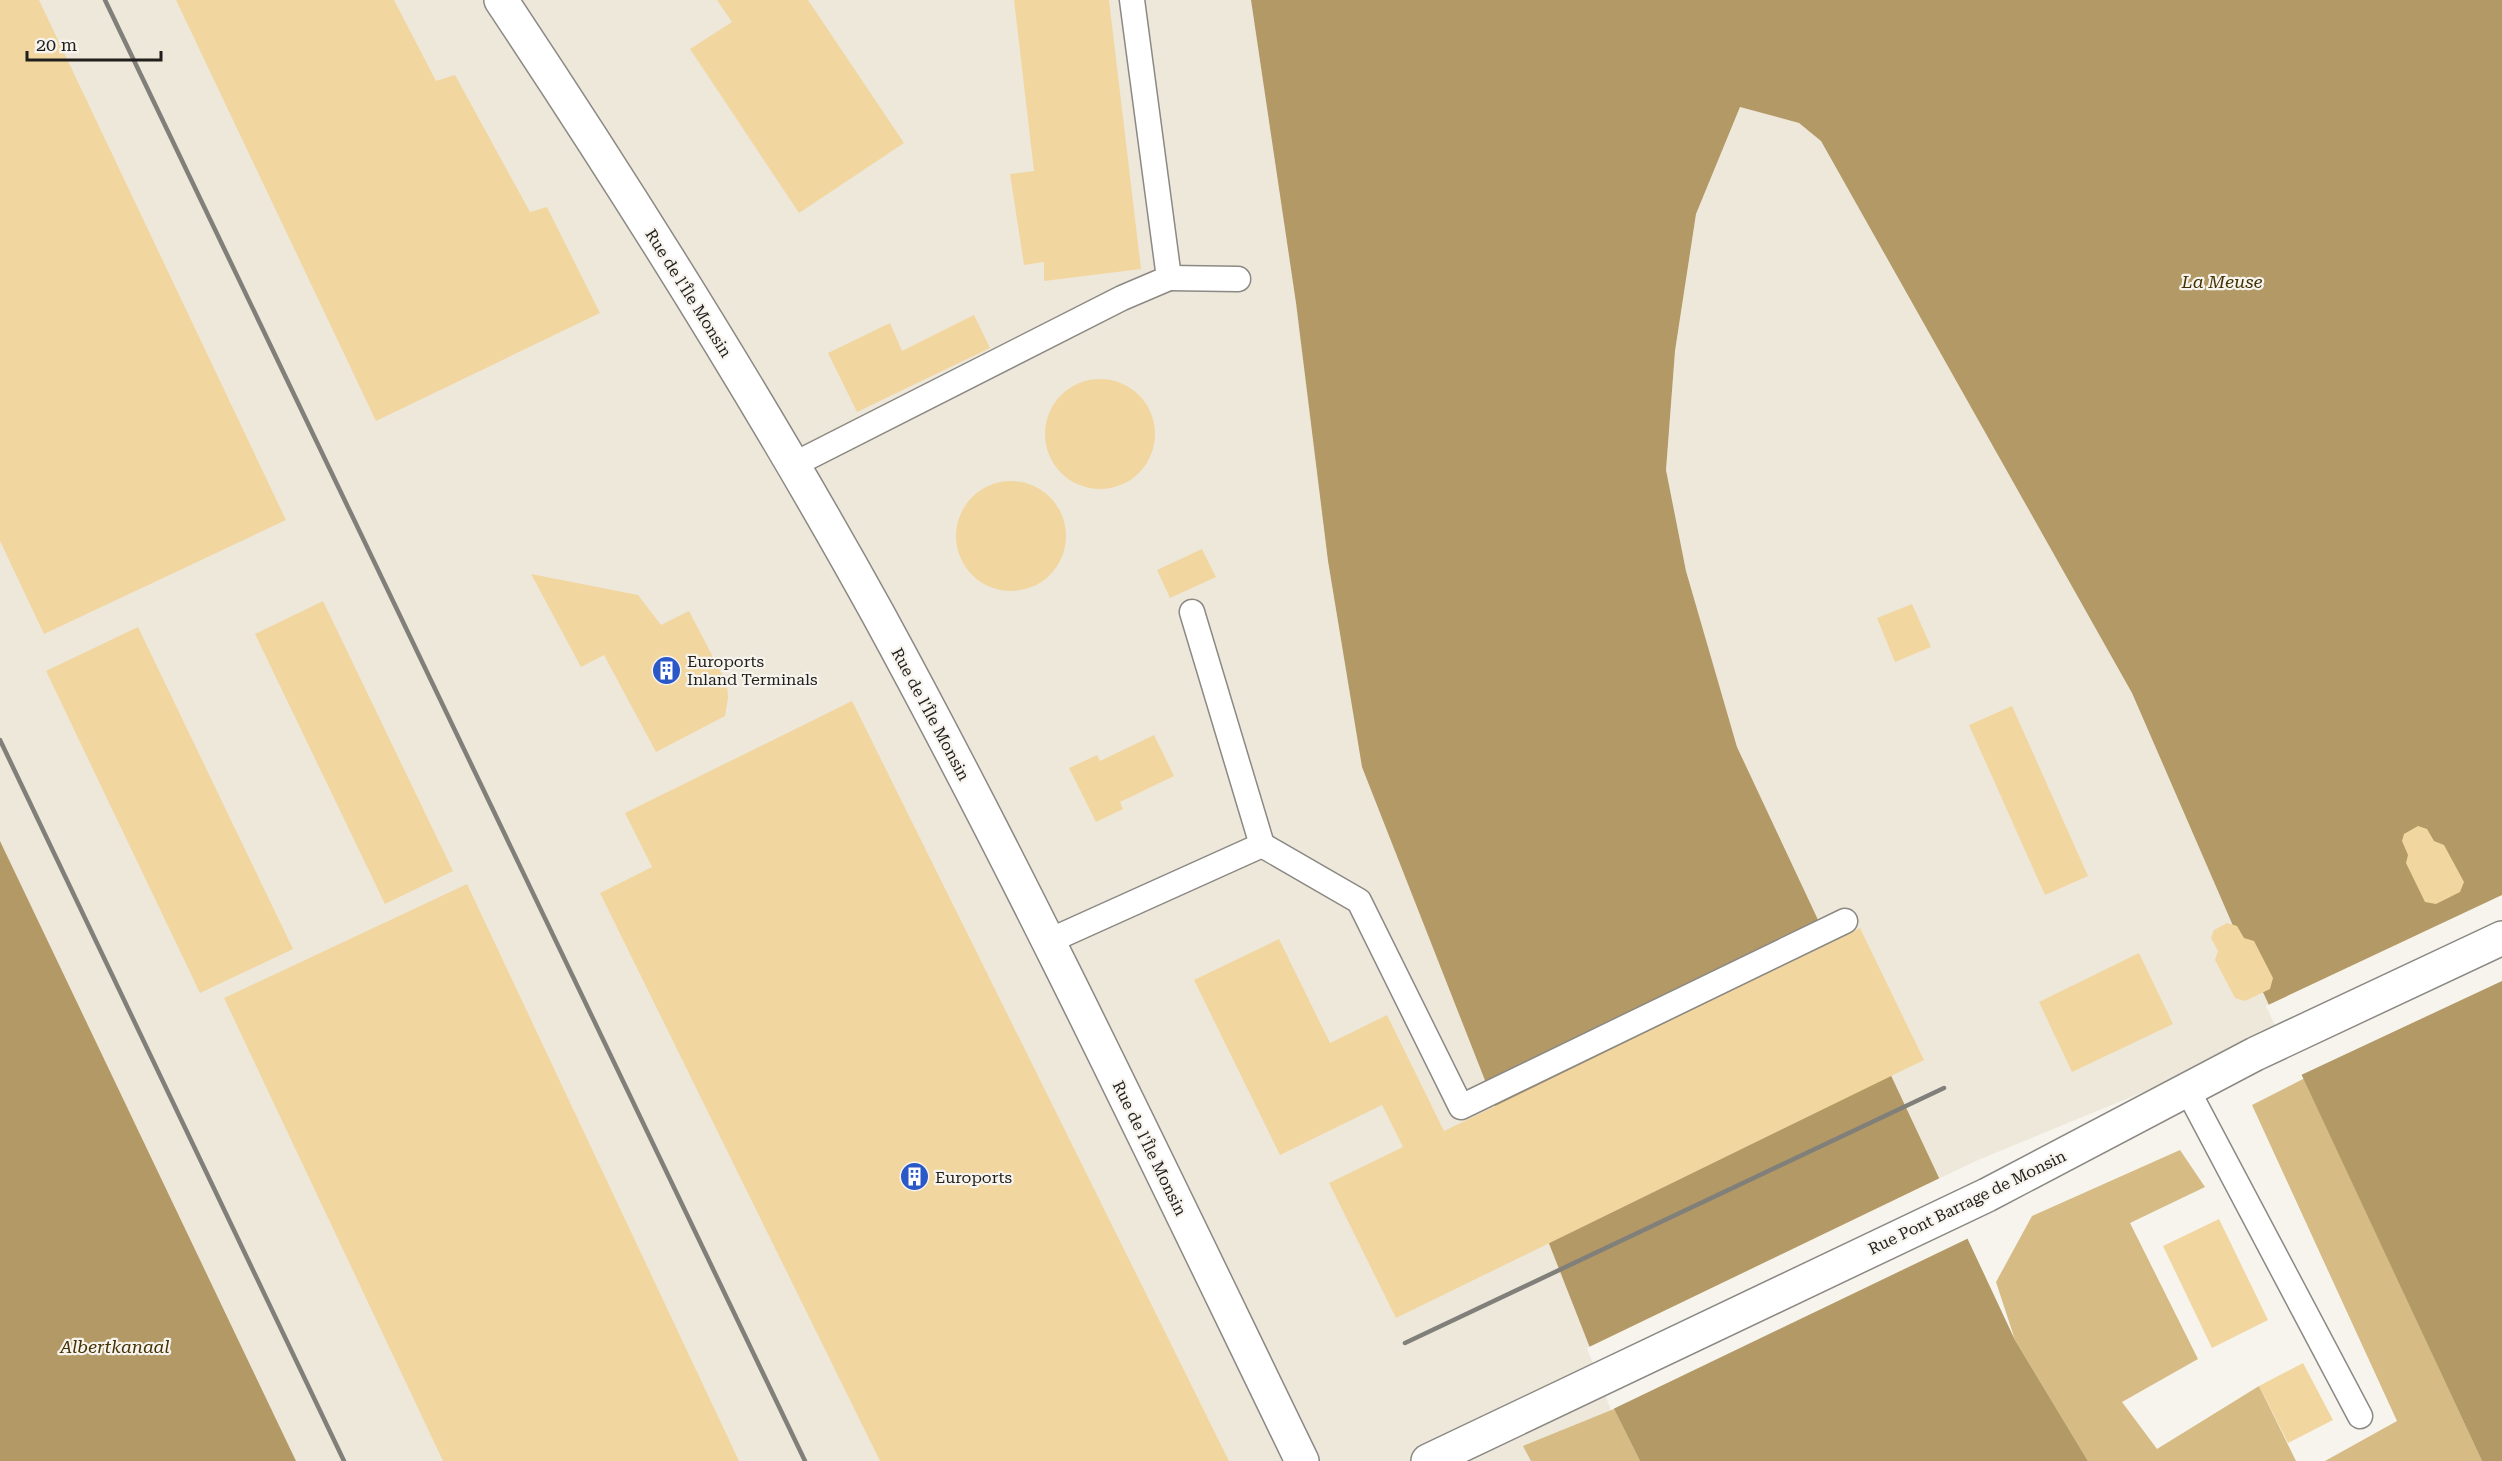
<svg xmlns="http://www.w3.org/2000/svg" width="2502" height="1461" viewBox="0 0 2502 1461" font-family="'Roboto Serif',serif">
  <rect width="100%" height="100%" fill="#f7f4ee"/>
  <!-- built -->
  <path fill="#eee8db" d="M0 0H1251L1296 303 1328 561 1362 767 1737 747 1686 571 1666 470 1675 351 1696 214 1740 107 1799 123 1821 141 2132 693 2247 958 2284 1034 1978 1160 1590 1346 1614 1409 1640 1461H296L0 841Z"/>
  <!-- forest -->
  <g fill="#d6bb85">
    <path d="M2303 1079H2304L2482 1461H2325L2397 1421 2252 1105Z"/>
    <path d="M2180 1150 2205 1187 2130 1223 2198 1359 2122 1402 2157 1449 2259 1386 2296 1461H2088L2015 1340 1996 1282 2032 1216Z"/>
    <path d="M1614 1409 1640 1461H1531L1523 1446Z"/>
  </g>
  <!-- water -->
  <g fill="#b39965">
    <path d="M1251 0H2502V1461H2482L2247 958 2132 693 1821 141 1799 123 1740 107 1696 214 1675 351 1666 470 1686 571 1737 747 2015 1340 2088 1461H1640L1614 1409 1362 767 1328 561 1296 303Z"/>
    <path d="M0 841 296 1461H0Z"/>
  </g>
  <!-- pier -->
  <g fill="#f7f4ee">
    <path d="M2502 895V981L2299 1076 2266 1006Z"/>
    <path d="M1942 1177 1971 1237 1611 1410 1587 1348Z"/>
  </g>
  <!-- building -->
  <g fill="#f1d6a0">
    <path d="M0 0H39L286 520 44 634 0 541Z"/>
    <path d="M176 0H394L436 81 455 75 530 212 547 207 600 313 376 421Z"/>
    <path d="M717 0H808L904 143 799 213 690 49 732 22Z"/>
    <path d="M1014 0H1109L1141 269 1044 281V262L1024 265 1010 174 1034 171Z"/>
    <path d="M974 315 990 348 857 412 828 353 890 323 902 351Z"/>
    <circle cx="1100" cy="434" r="55"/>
    <circle cx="1011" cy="536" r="55"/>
    <path d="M1202 549 1216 577 1170 598 1157 570Z"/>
    <path d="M531 574 638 595 661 625 689 611 727 684 728 698 725 716 656 752 604 655 581 667Z"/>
    <path d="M323 601 453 871 385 904 255 634Z"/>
    <path d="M1912 604 1931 647 1895 662 1877 618Z"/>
    <path d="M138 627 293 949 200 993 46 671Z"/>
    <path d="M852 701 1229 1461H880L600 893 652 867 625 813Z"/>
    <path d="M2012 706 2088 876 2045 895 1969 725Z"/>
    <path d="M1154 735 1174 776 1120 802 1123 809 1096 822 1069 768 1097 755 1100 761Z"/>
    <path d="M2418 826 2427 829 2434 841 2444 845 2464 882 2460 892 2436 904 2425 902 2406 863 2408 855 2402 841 2404 834Z"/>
    <path d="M467 884 739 1461H443L224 998Z"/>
    <path d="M2227 923 2237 926 2244 938 2254 941 2273 978 2270 989 2245 1001 2235 998 2215 960 2218 951 2211 938 2214 930Z"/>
    <path d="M1860 928 1924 1060 1396 1318 1329 1183 1403 1147 1382 1105 1280 1155 1194 980 1279 939 1330 1043 1387 1015 1444 1131Z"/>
    <path d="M2139 953 2173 1024 2072 1072 2039 1002Z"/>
    <path d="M2219 1219 2268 1320 2212 1348 2163 1246Z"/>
    <path d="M2303 1363 2333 1420 2288 1443 2259 1386Z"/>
  </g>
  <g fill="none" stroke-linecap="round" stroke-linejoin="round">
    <defs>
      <g id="service">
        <path d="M1169 278 1238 279"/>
        <path d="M793 465 1122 298 1169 278 1132 0"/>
        <path d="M1262 845 1359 901 1461 1107 1845 921"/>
        <path d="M1049 941 1262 845 1192 612"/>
        <path d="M2187 1089 2360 1416"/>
      </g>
      <g id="tertiary">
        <path d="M501 0C634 200 762 404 878 614 1029 891 1164 1177 1302 1461"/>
        <path d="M1428 1461 1987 1195 2255 1054 2502 938"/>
      </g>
    </defs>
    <!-- service casing -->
    <use href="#service" stroke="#8c8984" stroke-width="27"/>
    <!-- tertiary casing -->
    <use href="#tertiary" stroke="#8c8984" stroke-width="36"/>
    <!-- service -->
    <use href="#service" stroke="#fff" stroke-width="24"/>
    <!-- tertiary -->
    <use href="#tertiary" stroke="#fff" stroke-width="33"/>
    <!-- rail -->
    <g stroke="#817f7a" stroke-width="4.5">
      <path d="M105 0 805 1461"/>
      <path d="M0 740 344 1461"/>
      <path d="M1405 1343 1944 1088"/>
    </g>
  </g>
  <!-- icons -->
  <defs>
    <symbol id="building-disc" viewBox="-11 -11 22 22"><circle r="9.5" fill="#2a59c7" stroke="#f7f4ee"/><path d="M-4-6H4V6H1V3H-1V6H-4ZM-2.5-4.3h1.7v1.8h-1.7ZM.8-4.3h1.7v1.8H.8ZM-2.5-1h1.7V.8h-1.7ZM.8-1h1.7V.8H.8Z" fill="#fff"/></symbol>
  </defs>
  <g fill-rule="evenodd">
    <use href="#building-disc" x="650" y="654" width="33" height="33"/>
    <use href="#building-disc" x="898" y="1160" width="33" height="33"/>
  </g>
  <g text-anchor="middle" stroke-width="4.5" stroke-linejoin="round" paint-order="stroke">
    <!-- street labels -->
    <g font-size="16" fill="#201f1c" stroke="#f7f4ee">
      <text transform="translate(689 293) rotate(58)" y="6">Rue de l'Île Monsin</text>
      <text transform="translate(931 714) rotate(62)" y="6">Rue de l'Île Monsin</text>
      <text transform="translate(1150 1148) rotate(64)" y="6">Rue de l'Île Monsin</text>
      <text transform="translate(1967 1202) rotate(-26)" y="6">Rue Pont Barrage de Monsin</text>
    </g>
    <!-- poi labels -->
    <g font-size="16" fill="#201f1c" stroke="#f7f4ee" text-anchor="start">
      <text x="687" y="667">Euroports<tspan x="687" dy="18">Inland Terminals</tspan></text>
      <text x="935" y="1183">Euroports</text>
    </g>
    <!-- water labels -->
    <g font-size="18" font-style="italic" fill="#443104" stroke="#f7f4ee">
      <text x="2222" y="288">La Meuse</text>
      <text x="115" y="1353">Albertkanaal</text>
    </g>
  </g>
  <!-- scale -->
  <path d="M27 51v9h134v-9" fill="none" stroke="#201f1c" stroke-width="3"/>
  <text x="36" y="51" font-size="18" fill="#201f1c" stroke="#f7f4ee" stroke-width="4.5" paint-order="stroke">20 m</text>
</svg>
